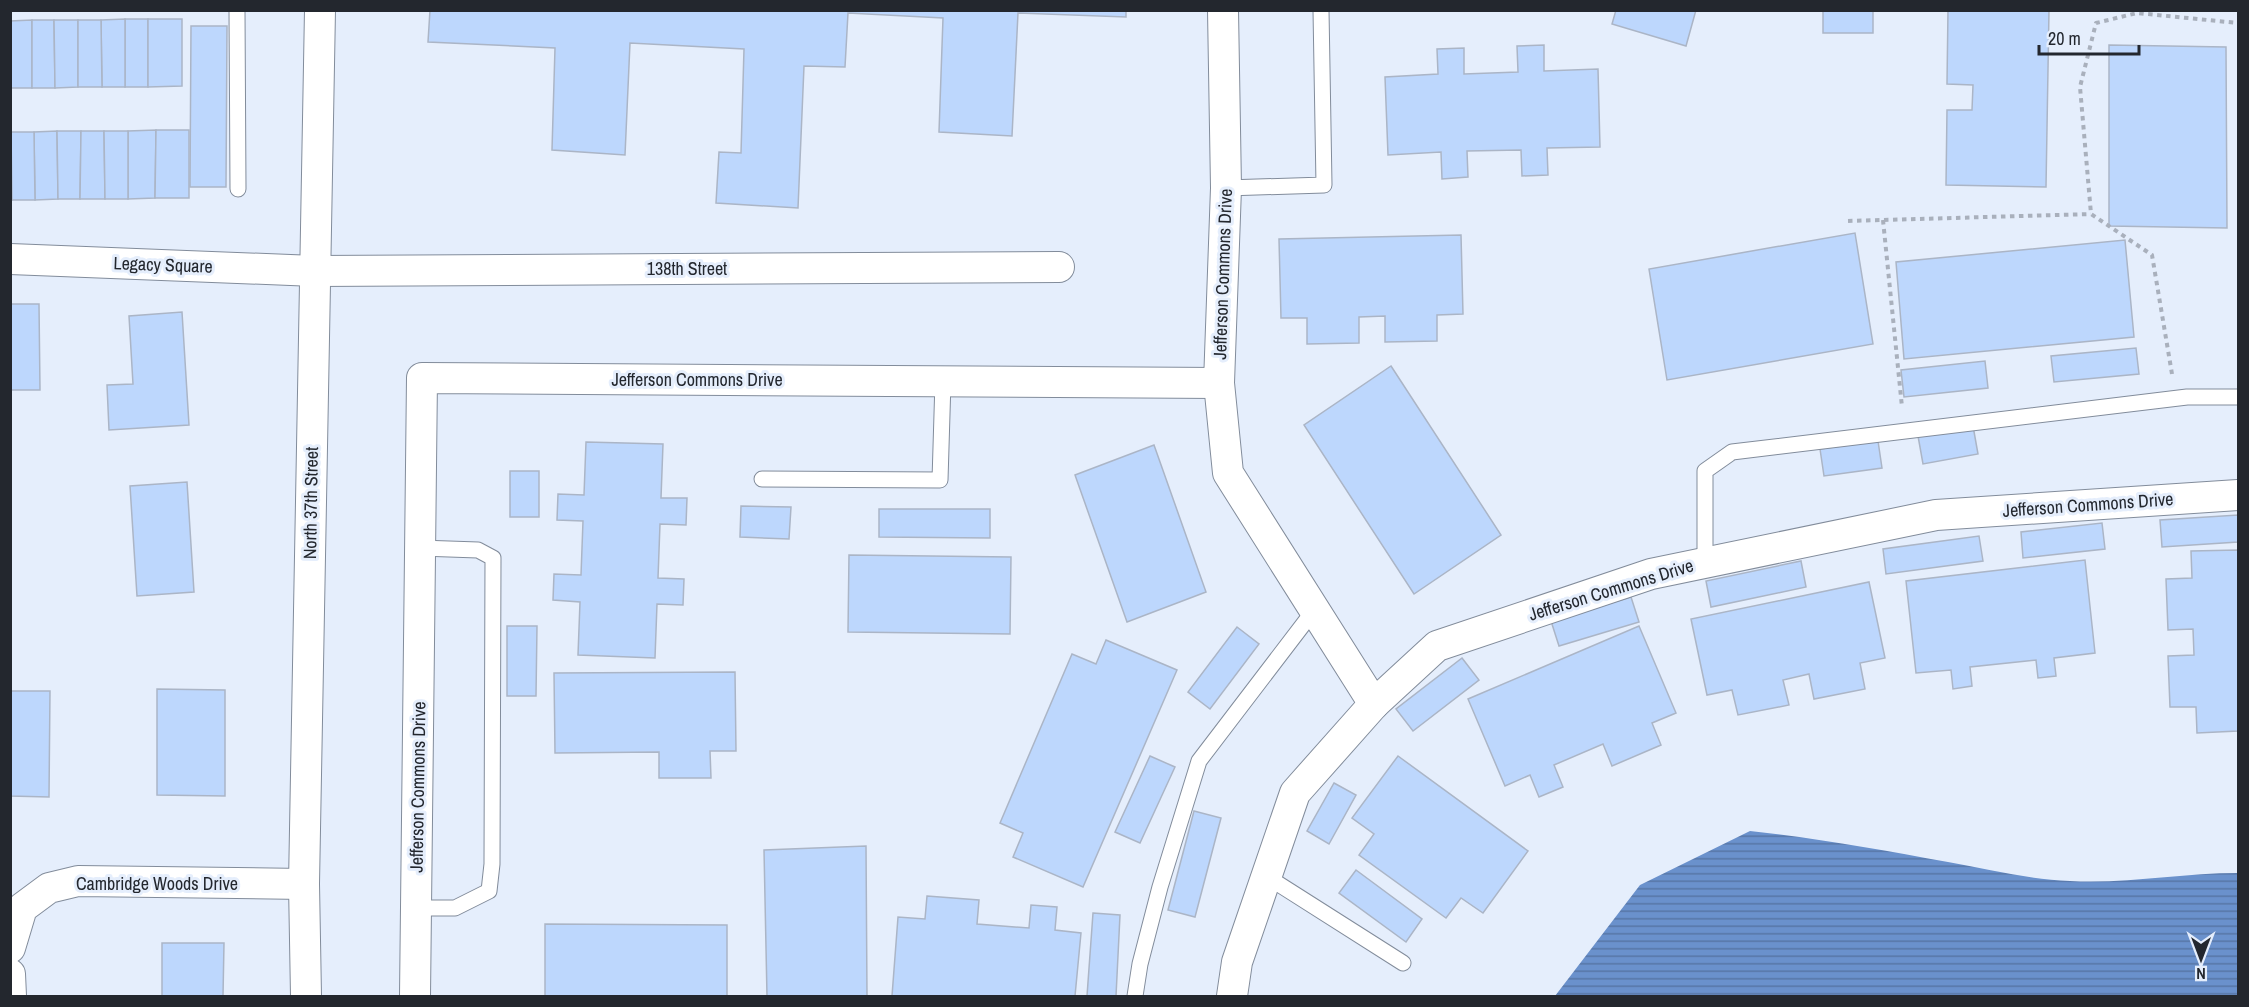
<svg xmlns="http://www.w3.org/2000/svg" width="2249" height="1007" viewBox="0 0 2249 1007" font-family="'Archivo Narrow',sans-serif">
  <defs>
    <pattern id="water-rules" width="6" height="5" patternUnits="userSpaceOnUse" patternTransform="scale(1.5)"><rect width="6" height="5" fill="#6a91cc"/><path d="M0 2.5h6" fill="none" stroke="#5776a6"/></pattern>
  </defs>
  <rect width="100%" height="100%" fill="#e5eefc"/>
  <!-- water -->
  <path fill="url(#water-rules)" d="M1750 831C1817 838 1882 850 1948 862 1988 869 2030 880 2070 881 2127 884 2182 873 2238 873V996H1555L1640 885Z"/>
  <!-- building -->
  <g fill="#bdd7fd" stroke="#abb5c6" stroke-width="1.5">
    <path d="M430 10H1126V17L1018 13 1012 136 939 132 943 18 848 13 845 67 804 66 798 208 716 203 719 152 741 153 744 49 630 43 625 155 552 150 555 48 428 42Z"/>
    <path d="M1616 10H1696L1686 46 1612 24Z"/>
    <rect x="1823" y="10" width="50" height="23"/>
    <path d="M1948 10H2049L2046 187 1946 185 1947 110H1972L1973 85 1947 84Z"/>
    <rect x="125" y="19" width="23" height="68"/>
    <path d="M125 19V87H102L101 20Z"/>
    <path d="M148 19H182V86L148 87Z"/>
    <path d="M32 20V88H10V21Z"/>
    <path d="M32 20H54L55 88H32Z"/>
    <path d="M54 20H78V87L55 88Z"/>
    <path d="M78 20H101L102 87H78Z"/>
    <path d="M191 26H227L226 187H190Z"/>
    <path d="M1544 45V71L1598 69 1600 147 1547 148 1548 175 1522 176 1521 150 1467 151 1468 177 1442 179 1441 152 1388 155 1385 77 1438 74 1437 49 1464 48V74L1518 72 1517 46Z"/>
    <path d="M2109 45 2226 47 2227 228 2109 226Z"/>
    <path d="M156 130 155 198 128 199V131Z"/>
    <path d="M156 130H189V198H155Z"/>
    <path d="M57 131 58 199 35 200 34 132Z"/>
    <path d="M57 131H81L80 199H58Z"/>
    <path d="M81 131H104L105 199H80Z"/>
    <path d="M104 131H128V199H105Z"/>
    <path d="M11 132 12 200H10V132Z"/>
    <path d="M11 132H34L35 200H12Z"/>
    <path d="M1855 233 1873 344 1667 380 1649 269Z"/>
    <path d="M1461 235 1463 314 1437 315V341L1385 342V316L1359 317V343L1307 344V318H1281L1279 239Z"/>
    <path d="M2125 240 2134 337 1904 359 1896 262Z"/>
    <path d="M10 304H39L40 390H10Z"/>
    <path d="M182 312 189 425 109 430 107 385 133 384 129 316Z"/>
    <path d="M2136 348 2139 374 2054 382 2051 356Z"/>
    <path d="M1985 361 1988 388 1904 397 1901 370Z"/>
    <path d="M1391 366 1501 535 1414 594 1304 425Z"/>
    <path d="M1973 426 1978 454 1923 464 1918 436Z"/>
    <path d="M1878 441 1882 468 1824 476 1820 449Z"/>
    <path d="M586 442 663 444 661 498H687L686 525 660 524 658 578 684 579 683 605 657 604 655 658 578 655 580 602 553 600 554 574 581 575 583 521 557 520 558 494 584 495Z"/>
    <path d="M1154 445 1206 592 1127 622 1075 475Z"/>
    <rect x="510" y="471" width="29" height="46"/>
    <path d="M187 482 194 592 137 596 130 486Z"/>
    <path d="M741 506 791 507 789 539 740 537Z"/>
    <path d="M879 509H990V538L879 537Z"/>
    <path d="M2238 515V542L2162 547 2160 520Z"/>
    <path d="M2102 523 2105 549 2023 558 2021 532Z"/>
    <path d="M1979 536 1983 561 1886 574 1883 549Z"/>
    <path d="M2238 550V731L2197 733 2196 707H2170L2168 656 2194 655 2193 629 2168 630 2166 579 2192 578 2191 551Z"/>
    <path d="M849 555 1011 557 1010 634 848 632Z"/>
    <path d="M2085 560 2095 653 2054 658 2056 676 2038 678 2036 660 1970 667 1972 686 1953 689 1951 670 1916 673 1906 581Z"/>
    <path d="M1801 561 1806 587 1711 607 1706 581Z"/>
    <path d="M1869 582 1885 658 1860 663 1865 689 1814 699 1809 674 1783 680 1789 705 1738 715 1732 690 1707 695 1691 619Z"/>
    <path d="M1631 597 1639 622 1559 646 1551 621Z"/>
    <path d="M507 626H537L536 696H507Z"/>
    <path d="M1639 626 1676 713 1652 723 1661 745 1612 766 1603 744 1554 765 1563 787 1539 797 1530 775 1505 786 1468 699Z"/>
    <path d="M1237 627 1259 644 1210 709 1188 692Z"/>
    <path d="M1106 640 1177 670 1083 887 1013 857 1023 833 1000 823 1072 654 1096 664Z"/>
    <path d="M1462 658 1479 680 1413 731 1396 709Z"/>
    <path d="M735 672 736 751H710L711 778H659V752L555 753 554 673Z"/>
    <path d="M157 689 225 690V796L157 795Z"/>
    <path d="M10 691H50L49 797 10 796Z"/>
    <path d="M1150 756 1175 767 1140 843 1115 832Z"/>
    <path d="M1398 756 1528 851 1483 913 1461 898 1446 918 1359 855 1374 834 1352 818Z"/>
    <path d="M1334 783 1356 795 1329 844 1307 831Z"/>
    <path d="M1194 811 1221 818 1195 917 1168 910Z"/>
    <path d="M866 846 867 996H767L764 850Z"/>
    <path d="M1356 870 1422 919 1406 942 1339 893Z"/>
    <path d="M927 896 979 900 977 924 1029 928 1031 905 1057 907 1055 930 1081 933 1075 996H892L898 917 925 919Z"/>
    <path d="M1093 913 1120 915 1116 996H1087Z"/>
    <path d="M545 924 727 925V996H545Z"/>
    <path d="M162 943H224L223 996H162Z"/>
  </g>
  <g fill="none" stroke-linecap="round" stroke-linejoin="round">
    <defs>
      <g id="lane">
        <path d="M237 10 238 189"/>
        <path d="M1226 188 1324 185 1321 10"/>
        <path d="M762 479 940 480 943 381"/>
        <path d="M1705 562V471L1732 452 2187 397H2238"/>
        <path d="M1266 876 1403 963"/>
        <path d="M416 908H455L489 891 492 864 493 558 478 550 420 548"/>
        <path d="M1135 996 1140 964 1160 887 1199 761 1315 609"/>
      </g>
      <g id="street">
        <path d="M10 259 315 271 1059 267"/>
        <path d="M1219 383 1228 473 1374 704"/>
        <path d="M10 948 22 908 49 888 78 881 304 884"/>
        <path d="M10 974 11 996"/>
        <path d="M306 996 304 884 320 10"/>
        <path d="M415 996 422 378 1219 383 1226 188 1223 10"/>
        <path d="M1232 996 1237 962 1295 793 1374 704 1437 646 1651 574 1936 515 2238 495"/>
      </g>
    </defs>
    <!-- lane casing -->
    <use href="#lane" stroke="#828c9b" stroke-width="17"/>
    <!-- street casing -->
    <use href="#street" stroke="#828c9b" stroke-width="32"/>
    <!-- path -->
    <g stroke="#a9b0bc" stroke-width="4" stroke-dasharray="4.5 4.5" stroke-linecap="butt">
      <path d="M1883 220 1902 407"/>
      <path d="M1848 221 2091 214"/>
      <path d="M2172 374 2152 255 2091 214 2080 87 2096 23 2137 13 2238 23"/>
    </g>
    <!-- lane -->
    <use href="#lane" stroke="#fff" stroke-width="15"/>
    <!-- street -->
    <use href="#street" stroke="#fff" stroke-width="30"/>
  </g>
  <g text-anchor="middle" stroke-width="6" stroke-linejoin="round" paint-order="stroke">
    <!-- street labels -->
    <g font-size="18" fill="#23272e" stroke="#e5eefc">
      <text transform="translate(163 265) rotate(2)" y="6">Legacy Square</text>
      <text x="687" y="275">138th Street</text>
      <text transform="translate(1223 274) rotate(-88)" y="6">Jefferson Commons Drive</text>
      <text x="697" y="386">Jefferson Commons Drive</text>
      <text transform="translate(311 503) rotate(-89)" y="6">North 37th Street</text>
      <text transform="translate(2088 505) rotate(-4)" y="6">Jefferson Commons Drive</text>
      <text transform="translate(1611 590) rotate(-17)" y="6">Jefferson Commons Drive</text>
      <text transform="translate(418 787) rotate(-89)" y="6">Jefferson Commons Drive</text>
      <text x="157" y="890">Cambridge Woods Drive</text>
    </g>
  </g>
  <!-- border -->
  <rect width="2249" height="1007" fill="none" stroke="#23272e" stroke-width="24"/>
  <!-- north arrow -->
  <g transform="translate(2201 959) rotate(180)" stroke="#e5eefc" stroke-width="4.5" paint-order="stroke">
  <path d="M0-4.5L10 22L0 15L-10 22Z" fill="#23272e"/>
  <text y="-9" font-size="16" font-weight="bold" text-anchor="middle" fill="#23272e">N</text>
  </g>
  <!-- scale -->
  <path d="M2039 45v9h100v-9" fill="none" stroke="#23272e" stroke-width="3"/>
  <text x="2048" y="45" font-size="18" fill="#23272e" stroke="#e5eefc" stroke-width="4.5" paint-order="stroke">20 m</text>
</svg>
